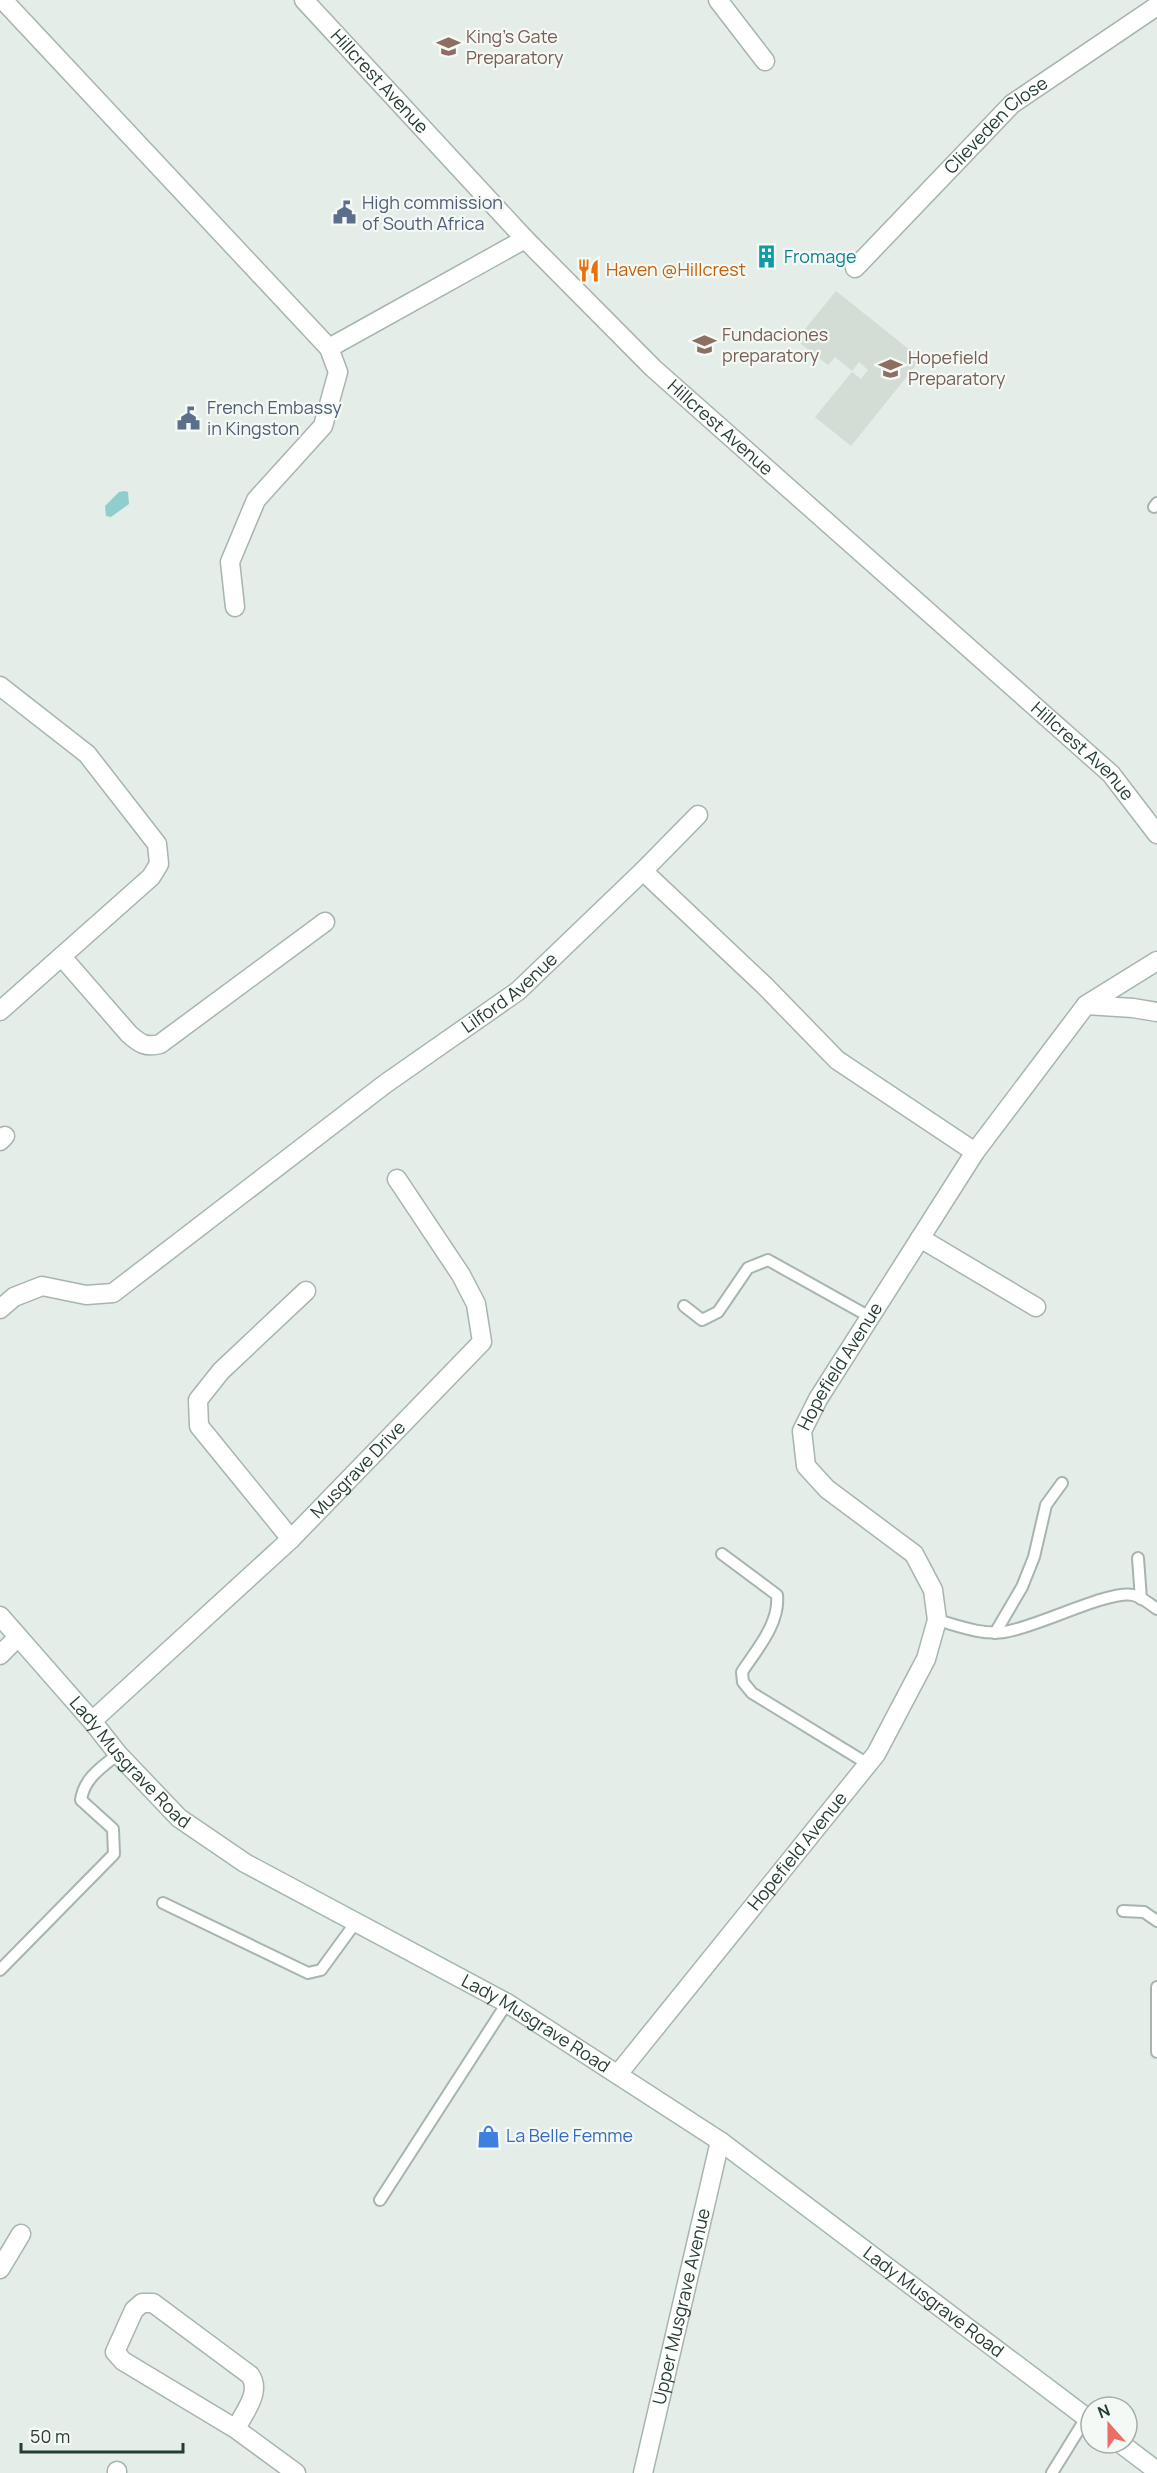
<svg xmlns="http://www.w3.org/2000/svg" width="1157" height="2473" viewBox="0 0 1157 2473" font-family="Manrope,sans-serif">
  <rect width="100%" height="100%" fill="#e4ede8"/>
  <!-- built -->
  <path fill="#d3ddd6" d="M836 291 921 359 851 446 815 417 852 372 861 379 868 370 859 362 852 371 835 357 828 365 796 340Z"/>
  <!-- water -->
  <path fill="#90cecd" d="M125 491 128 492 129 504 111 517 106 516 105 506 119 492Z"/>
  <g fill="none" stroke-linecap="round" stroke-linejoin="round">
    <defs>
      <g id="service">
        <path d="M1154 507 1157 503"/>
        <path d="M684 1306 702 1320 718 1312 748 1268 768 1260 870 1317"/>
        <path d="M722 1554 777 1595C780 1623 757 1649 742 1672L743 1682 752 1693 868 1764"/>
        <path d="M1138 1558 1141 1599"/>
        <path d="M937 1620C959 1626 981 1635 1004 1632 1036 1628 1107 1590 1133 1595 1142 1597 1150 1604 1157 1609"/>
        <path d="M995 1633 1022 1587 1034 1557 1046 1505 1062 1483"/>
        <path d="M163 1903 308 1973 321 1970 356 1922"/>
        <path d="M1123 1911 1144 1912 1157 1921"/>
        <path d="M0 1970 114 1854 113 1829 81 1800C84 1778 102 1767 118 1754"/>
        <path d="M1157 1987V2052"/>
        <path d="M380 2200 507 2003"/>
        <path d="M1052 2473 1086 2418"/>
      </g>
      <g id="minor">
        <path d="M3 0 329 348 338 372 323 426 256 500 230 562 235 607"/>
        <path id="s1" d="M304 0 525 239 653 368 1111 774 1157 834"/>
        <path d="M718 0 765 61"/>
        <path id="s2" d="M855 268 1012 104 1157 6"/>
        <path d="M329 348 525 239"/>
        <path d="M0 686 87 754 157 844 159 864 151 877 0 1011"/>
        <path d="M643 871 698 815"/>
        <path d="M62 957 129 1034C139 1043 146 1048 160 1044L325 922"/>
        <path d="M1086 1005 1133 1008 1157 1012"/>
        <path d="M0 1141 5 1136"/>
        <path d="M920 1238 1036 1307"/>
        <path id="s3" d="M0 1309 14 1297 42 1286 86 1295 113 1293 385 1084 518 991 643 871 765 986 837 1060 975 1152"/>
        <path d="M291 1539 199 1426 198 1400 221 1371 306 1291"/>
        <path d="M0 1655 18 1637"/>
        <path id="s4" d="M92 1721 291 1539 482 1342 476 1304 461 1275 397 1179"/>
        <path id="s5" d="M618 2074 876 1754 926 1659 937 1620 933 1590 914 1554 827 1489 806 1466 802 1431 818 1399 975 1152 1086 1005 1157 961"/>
        <path d="M0 2269 21 2234"/>
        <path d="M236 2429C244 2412 262 2392 250 2375L153 2303H142L134 2310 115 2352 123 2361 236 2429 296 2473"/>
        <path d="M117 2473V2471"/>
        <path id="s6" d="M643 2473 720 2141"/>
      </g>
      <g id="secondary">
        <path id="s7" d="M0 1616 92 1721 118 1754 179 1818 245 1863 507 2003 720 2141 1091 2421"/>
        <path d="M1120 2443 1157 2471"/>
      </g>
    </defs>
    <!-- service casing -->
    <use href="#service" stroke="#a7b5ae" stroke-width="14"/>
    <!-- minor casing -->
    <use href="#minor" stroke="#a7b5ae" stroke-width="21"/>
    <!-- secondary casing -->
    <use href="#secondary" stroke="#a3b8ad" stroke-width="21"/>
    <!-- service -->
    <use href="#service" stroke="#fff" stroke-width="10"/>
    <!-- minor -->
    <use href="#minor" stroke="#fff" stroke-width="18"/>
    <!-- secondary -->
    <use href="#secondary" stroke="#fff" stroke-width="18"/>
  </g>
  <!-- icons -->
  <defs>
    <symbol id="school-bare" viewBox="-9 -9 18 18"><path d="M0-5L7-2L0 1L-7-2ZM-4 1L0 2.5L4 1V4Q0 6-4 4Z" fill="#8d6e63" stroke="#f5f9f6" stroke-width="2.5" paint-order="stroke"/></symbol>
    <symbol id="civic-bare" viewBox="-9 -9 18 18"><path d="M-.6-6.5H3V-4.5H.6V-3L4-1V1h2V6H-6V1h2V-1L-.6-3ZM-1.2 2.5V6h2.4V2.5Z" fill="#5c6f8a" stroke="#f5f9f6" stroke-width="2.5" paint-order="stroke"/></symbol>
    <symbol id="building-bare" viewBox="-9 -9 18 18"><path d="M-4-6H4V6H1V3H-1V6H-4ZM-2.5-4.3h1.7v1.8h-1.7ZM.8-4.3h1.7v1.8H.8ZM-2.5-1h1.7V.8h-1.7ZM.8-1h1.7V.8H.8Z" fill="#0f9aa8" stroke="#f5f9f6" stroke-width="2.5" paint-order="stroke"/></symbol>
    <symbol id="restaurant-bare" viewBox="-9 -9 18 18"><path d="M-5-6h1v4h1v-4h1v4h1v-4h1v5L-1.5 .5V6h-2V.5L-5-1ZM5-6V6H3V1.5H1.5Q1.5-4 5-6Z" fill="#e8710a" stroke="#f5f9f6" stroke-width="2.5" paint-order="stroke"/></symbol>
    <symbol id="shop-bare" viewBox="-9 -9 18 18"><path d="M-5-2.5h2.3a2.7 3.5 0 0 1 5.4 0H5L5.5 6h-11ZM-1.5-2.5h3a1.5 2.3 0 0 0-3 0Z" fill="#3f7fe0" stroke="#f5f9f6" stroke-width="2.5" paint-order="stroke"/></symbol>
  </defs>
  <g fill-rule="evenodd">
    <use href="#school-bare" x="432" y="30" width="33" height="33"/>
    <use href="#civic-bare" x="328" y="196" width="33" height="33"/>
    <use href="#building-bare" x="750" y="240" width="33" height="33"/>
    <use href="#restaurant-bare" x="572" y="254" width="33" height="33"/>
    <use href="#school-bare" x="688" y="328" width="33" height="33"/>
    <use href="#school-bare" x="874" y="352" width="33" height="33"/>
    <use href="#civic-bare" x="172" y="402" width="33" height="33"/>
    <use href="#shop-bare" x="472" y="2120" width="33" height="33"/>
  </g>
  <g text-anchor="middle" stroke-width="4.5" stroke-linejoin="round" paint-order="stroke">
    <!-- education labels -->
    <g font-size="18" fill="#785e54" stroke="#f5f9f6" text-anchor="start">
      <text x="466" y="43">King's Gate<tspan x="466" dy="21">Preparatory</tspan></text>
      <text x="722" y="341">Fundaciones<tspan x="722" dy="21">preparatory</tspan></text>
      <text x="908" y="364">Hopefield<tspan x="908" dy="21">Preparatory</tspan></text>
    </g>
    <!-- street labels -->
    <g font-size="18" fill="#253e32" stroke="#f5f9f6">
      <text dy="6" stroke="none"><textPath href="#s1" startOffset="111">Hillcrest Avenue</textPath></text>
      <text dy="6" stroke="none"><textPath href="#s2" startOffset="201">Clieveden Close</textPath></text>
      <text dy="6" stroke="none"><textPath href="#s1" startOffset="597">Hillcrest Avenue</textPath></text>
      <text dy="6" stroke="none"><textPath href="#s1" startOffset="1083">Hillcrest Avenue</textPath></text>
      <text dy="6" stroke="none"><textPath href="#s3" startOffset="618">Lilford Avenue</textPath></text>
      <text dy="6" stroke="none"><textPath href="#s5" startOffset="880">Hopefield Avenue</textPath></text>
      <text dy="6" stroke="none"><textPath href="#s4" startOffset="366">Musgrave Drive</textPath></text>
      <text dy="6" stroke="none"><textPath href="#s7" startOffset="196">Lady Musgrave Road</textPath></text>
      <text dy="6" stroke="none"><textPath href="#s5" startOffset="286">Hopefield Avenue</textPath></text>
      <text dy="6" stroke="none"><textPath href="#s7" startOffset="682">Lady Musgrave Road</textPath></text>
      <text dy="6" stroke="none"><textPath href="#s7" startOffset="1168">Lady Musgrave Road</textPath></text>
      <text dy="6" stroke="none"><textPath href="#s6" startOffset="171">Upper Musgrave Avenue</textPath></text>
    </g>
    <!-- service labels -->
    <g font-size="18" fill="#4e5e75" stroke="#f5f9f6" text-anchor="start">
      <text x="362" y="209">High commission<tspan x="362" dy="21">of South Africa</tspan></text>
      <text x="207" y="414">French Embassy<tspan x="207" dy="21">in Kingston</tspan></text>
    </g>
    <!-- culture labels -->
    <g font-size="18" fill="#0d838f" stroke="#f5f9f6" text-anchor="start">
      <text x="784" y="263">Fromage</text>
    </g>
    <!-- food labels -->
    <g font-size="18" fill="#c56008" stroke="#f5f9f6" text-anchor="start">
      <text x="606" y="276">Haven @Hillcrest</text>
    </g>
    <!-- shop labels -->
    <g font-size="18" fill="#366cbe" stroke="#f5f9f6" text-anchor="start">
      <text x="506" y="2142">La Belle Femme</text>
    </g>
  </g>
  <!-- north arrow -->
  <g transform="translate(1109 2425) rotate(339)"><circle r="28" fill="#f5f9f6" stroke="#a2aea8" stroke-width="1.5"/>
  <path d="M0-4.5L10 22L0 15L-10 22Z" fill="#ea6e66"/>
  <text y="-9" font-size="16" font-weight="bold" text-anchor="middle" fill="#253e32">N</text>
  </g>
  <!-- scale -->
  <path d="M21 2443v9h162v-9" fill="none" stroke="#253e32" stroke-width="3"/>
  <text x="30" y="2443" font-size="18" fill="#253e32" stroke="#f5f9f6" stroke-width="4.5" paint-order="stroke">50 m</text>
</svg>
